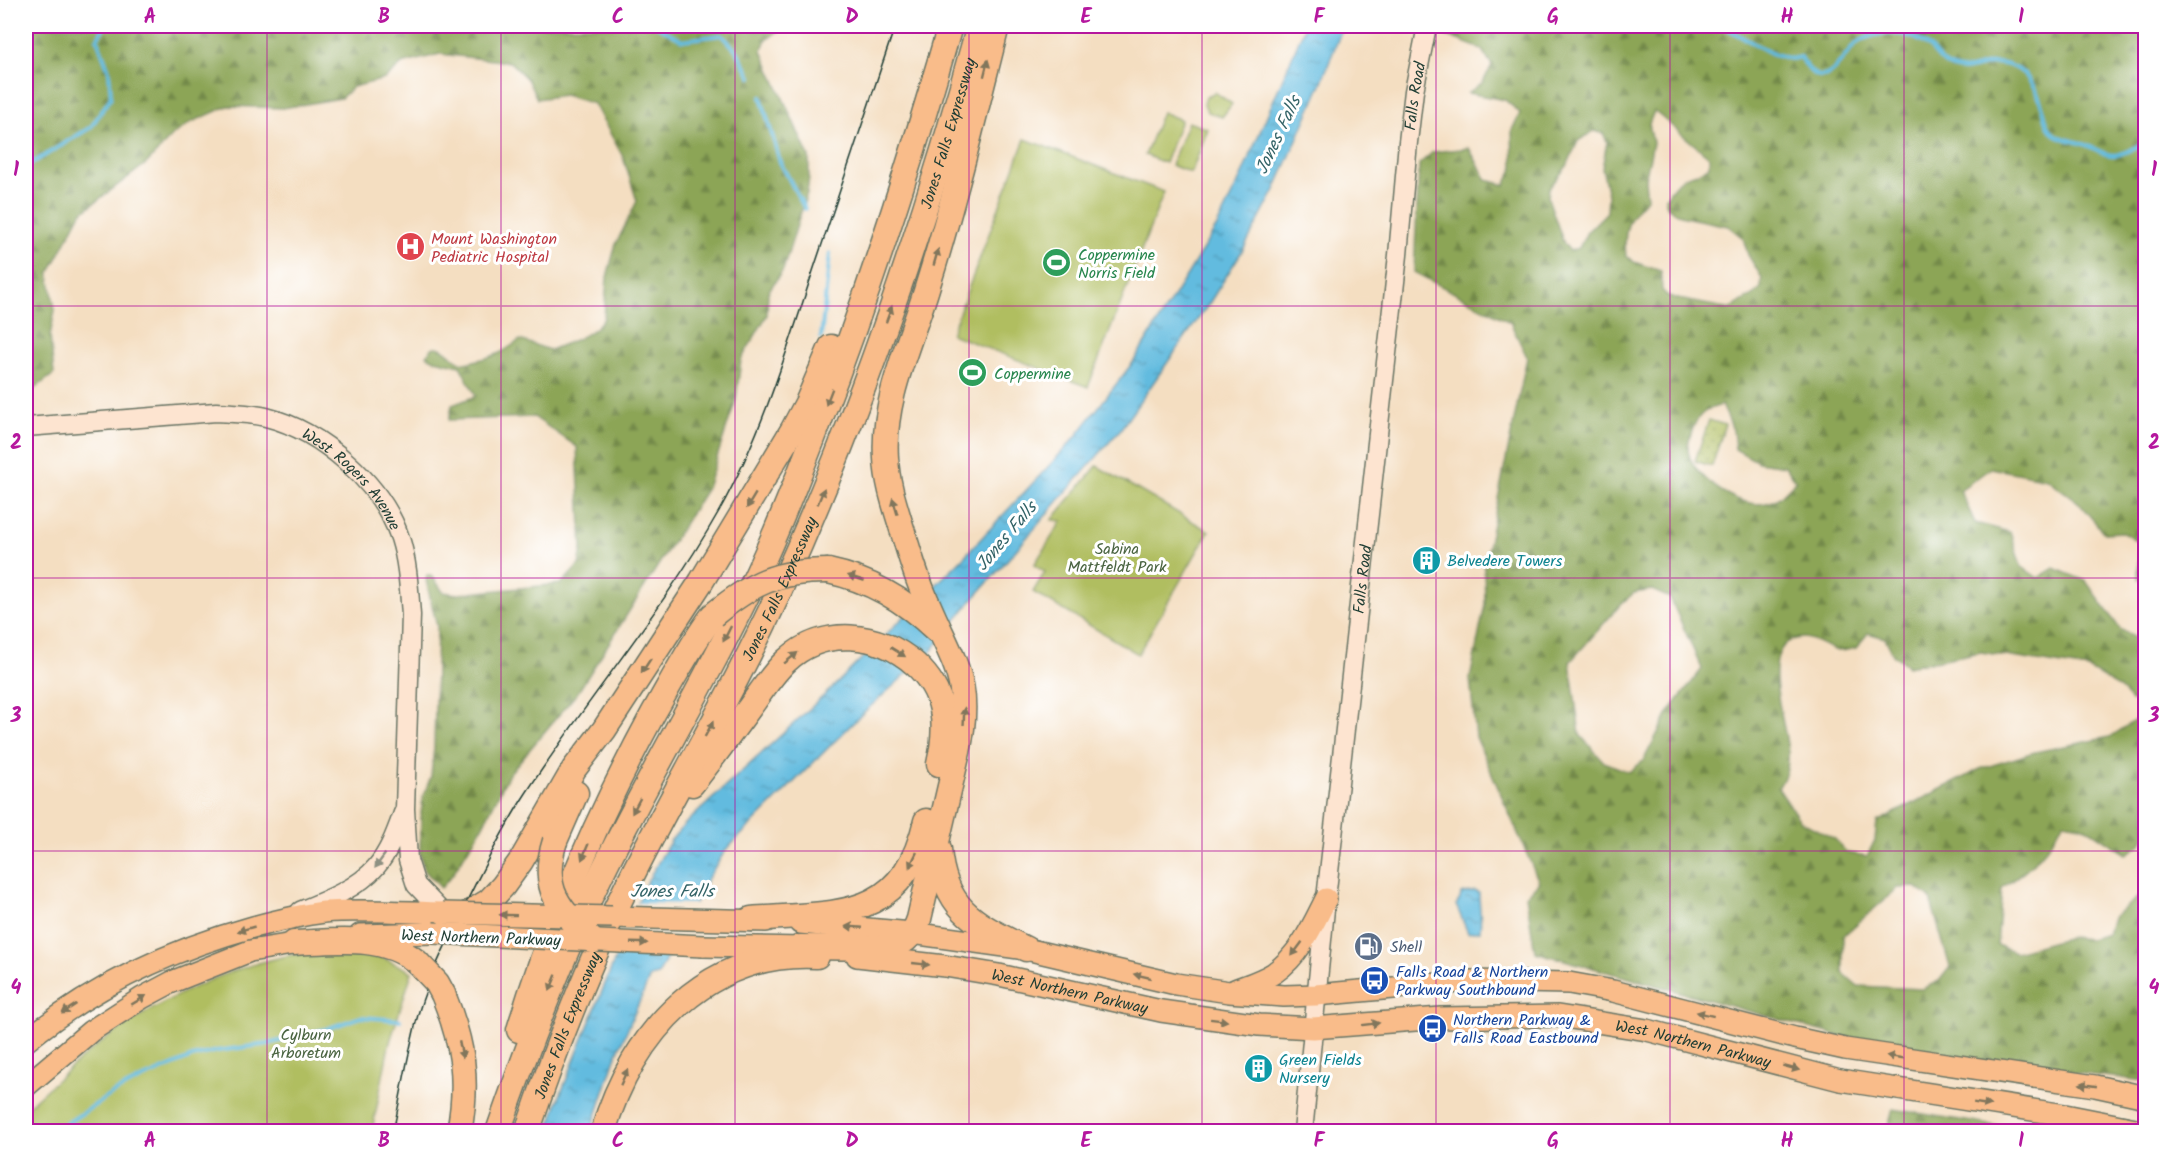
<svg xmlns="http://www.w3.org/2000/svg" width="2171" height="1157" viewBox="0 0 2171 1157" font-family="Kalam,sans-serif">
  <defs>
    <pattern id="grass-dots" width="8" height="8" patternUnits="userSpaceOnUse" patternTransform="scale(1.5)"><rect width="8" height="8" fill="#b0be60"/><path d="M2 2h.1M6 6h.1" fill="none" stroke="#8f9c50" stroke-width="1.8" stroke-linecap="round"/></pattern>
    <pattern id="forest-firs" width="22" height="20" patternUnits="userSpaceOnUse" patternTransform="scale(1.5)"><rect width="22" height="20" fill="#8ca556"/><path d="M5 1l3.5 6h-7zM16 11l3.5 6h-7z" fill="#728848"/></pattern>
    <pattern id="water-ripples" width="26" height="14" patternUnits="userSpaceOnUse" patternTransform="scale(1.5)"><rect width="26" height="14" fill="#62bbdf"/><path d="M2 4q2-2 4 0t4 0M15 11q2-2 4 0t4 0" fill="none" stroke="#5099b6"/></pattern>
  </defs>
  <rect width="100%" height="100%" fill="#fff"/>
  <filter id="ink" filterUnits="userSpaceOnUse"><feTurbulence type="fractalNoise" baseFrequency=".0167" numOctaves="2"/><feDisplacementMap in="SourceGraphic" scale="12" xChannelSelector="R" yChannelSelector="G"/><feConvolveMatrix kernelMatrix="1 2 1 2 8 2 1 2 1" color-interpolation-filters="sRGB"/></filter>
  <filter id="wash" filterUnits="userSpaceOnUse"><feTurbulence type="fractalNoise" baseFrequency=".008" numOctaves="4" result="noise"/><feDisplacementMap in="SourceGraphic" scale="24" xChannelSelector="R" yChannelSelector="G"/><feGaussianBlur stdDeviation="1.35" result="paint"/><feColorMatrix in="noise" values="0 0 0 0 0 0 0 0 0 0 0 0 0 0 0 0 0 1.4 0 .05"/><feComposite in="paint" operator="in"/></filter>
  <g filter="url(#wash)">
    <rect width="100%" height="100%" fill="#f4dec1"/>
    <!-- grass -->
    <path fill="url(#grass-dots)" stroke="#687e4a" stroke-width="1.5" d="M1709 420 1725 425 1712 466 1695 461Z"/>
    <!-- forest -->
    <g fill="url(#forest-firs)" stroke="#567145" stroke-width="1.5" fill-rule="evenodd">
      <path d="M26 26H785L765 41 762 51 809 157V177L807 193 783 270 768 292 767 315 741 360 736 399 707 488 578 692 509 774 480 831 452 875 441 888 424 870 420 853 421 814 423 797 431 776 434 747 437 627 426 580 427 575 433 577 443 592 458 594 561 584 579 565 582 549 577 447 534 417 449 420 452 405 476 396 460 366 435 360 427 356C436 333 451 361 464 363 468 363 474 361 478 360 497 356 503 352 520 340L550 350C569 342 592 336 604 318L607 277 616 244 637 201 623 157 594 104 564 95 537 99 527 79 510 62 440 54 402 64 385 79 353 87 341 98 283 108 228 106 192 122 174 134 147 163 81 213 49 274 55 310 50 336 54 374 26 395Z"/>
      <path d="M1450 26H2145V579H2138L2139 542 2123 532 2104 533 2078 502 2047 479 1991 468 1960 490 1975 523 2010 532 2021 566 2038 578 2054 568 2086 581 2120 629 2145 644V701H2131L2119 687 2088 669 1981 652 1908 666 1893 654 1885 638 1868 633 1856 648C1851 649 1844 651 1838 651 1827 649 1815 638 1804 638 1752 638 1788 726 1788 754 1789 768 1785 777 1778 788L1800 821 1835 839 1847 853 1867 856 1875 840 1877 822 1980 769 2035 752 2110 737 2140 717 2145 716 2146 832 2141 844 2126 854 2082 825 2063 822C2048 853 2029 868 2002 888L1997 945 2015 952 2070 937 2089 939 2108 934 2113 917 2145 892V1081L1897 1052 1535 952 1526 896 1539 882 1476 737 1470 679 1485 604 1484 567 1527 357 1510 322 1414 272 1419 164 1433 152 1469 148 1487 180 1505 185 1513 169 1512 130 1520 113 1505 100 1468 93 1483 82 1492 65 1481 49 1445 35ZM1654 111 1709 157V166C1701 173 1695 173 1686 177 1678 180 1670 191 1665 199L1668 208 1684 217 1728 226 1743 238 1748 255 1762 278 1761 288 1754 294 1730 309 1668 297 1662 290 1661 271 1634 262 1626 256C1623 230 1628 216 1647 199L1645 180 1653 143 1649 124ZM1594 131 1603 133 1607 142 1602 168 1608 195 1607 212 1587 232 1579 248 1570 251 1564 244 1548 198 1549 188 1567 166 1578 141ZM1722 405 1733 430 1735 449 1758 462 1785 466 1796 481C1790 486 1783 496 1775 500 1748 515 1701 483 1690 458 1686 448 1689 440 1692 431 1697 415 1705 409 1722 405ZM1652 590 1670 598 1702 669 1669 712 1643 761 1629 772 1604 762 1580 735 1570 662 1621 604 1634 593ZM1916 887 1930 898 1950 967 1939 981 1922 989 1858 986 1843 973V936L1898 888Z"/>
      <path d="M1893 1109 2027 1131H1887Z"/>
    </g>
    <!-- park -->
    <g fill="#b0be60" stroke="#687e4a" stroke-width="1.5">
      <path d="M676 26H783L759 31Z"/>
      <path d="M1215 92 1232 104 1222 117 1208 112 1204 104 1206 97Z"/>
      <path d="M1162 112 1181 120 1165 163 1145 155Z"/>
      <path d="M1188 122 1208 129 1191 173 1171 165Z"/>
      <path d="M1025 139 1164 192 1088 387 951 334Z"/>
      <path d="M1097 466 1209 531 1138 654 1033 592 1045 572 1034 565 1062 521 1052 520Z"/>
      <path d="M346 948 367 950 412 972 389 1045 372 1131H26V1108C48 1088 70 1067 94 1048 146 1007 218 971 282 957 303 952 325 951 346 948Z"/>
    </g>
    <!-- water -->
    <g fill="url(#water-ripples)" stroke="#407c8a" stroke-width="1.5">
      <path d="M1305 26H1343L1321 84 1275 190 1244 248 1210 302 1120 430 963 611 930 653 863 713 725 851 708 878 658 975 650 977 614 1061 591 1131 548 1132 559 1098 644 887 671 840 686 823 832 688 960 561 1074 439 1134 361 1217 226 1243 172Z"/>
      <path d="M1475 891 1479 893C1479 907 1482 917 1480 931L1468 933 1456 905 1460 899 1461 894Z"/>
    </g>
    <!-- pier -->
    <path fill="#f4dec1" d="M634 903 699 904 672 955 614 953Z"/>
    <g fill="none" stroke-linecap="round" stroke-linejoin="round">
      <!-- stream -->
      <g stroke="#62bbdf" stroke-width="4">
        <path d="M657 26 682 40 722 35 737 51 751 77"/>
        <path d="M1722 26 1771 53 1791 59 1801 57C1805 64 1810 75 1820 76 1835 78 1847 48 1860 41 1879 30 1908 31 1925 44 1934 50 1939 61 1948 66 1972 79 1986 54 2014 67 2031 75 2039 95 2044 112 2046 119 2047 127 2053 133 2059 139 2077 141 2086 145 2096 149 2105 156 2116 155 2126 154 2135 145 2146 144"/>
        <path d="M1575 32 1577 26"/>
        <path d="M761 97 780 162 805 209"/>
        <path d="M26 167 91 127 111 97 109 71 97 39 105 26"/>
        <path d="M821 338 830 253"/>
        <path d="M58 1132 67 1123 115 1092 141 1079 192 1057 217 1051 268 1044 326 1029 361 1017 400 1020"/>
      </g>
    </g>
  </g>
  <g filter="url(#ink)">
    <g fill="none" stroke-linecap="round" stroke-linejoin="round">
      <defs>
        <g id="secondary">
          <path id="s1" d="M26 427 216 412C233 413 249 413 266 417 322 431 382 484 400 538 408 563 409 590 411 615L405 809 408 860 416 885 443 913"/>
          <path d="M300 911C325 901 358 888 376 867 389 852 396 832 403 813"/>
          <path id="s2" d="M1303 1132 1326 899 1398 255 1408 142 1414 91 1427 26"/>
        </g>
        <g id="primary">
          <path d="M612 917 766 921"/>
          <path d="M800 923 912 933 1026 949 1176 984 1229 992 1284 996 1316 995 1471 981 1569 983 1613 991 1795 1038 1845 1049 2095 1086 2146 1097"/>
          <path d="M360 935 433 933"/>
          <path d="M703 946 802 948"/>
          <path id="s3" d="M857 956 945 966 999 975 1161 1011 1259 1025 1313 1028 1441 1018 1558 1016 1647 1030 1840 1080 2065 1115 2146 1131"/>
          <path d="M1235 990C1248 985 1263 980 1274 973 1300 955 1313 925 1326 899"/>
          <path d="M26 1041C92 987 170 950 253 927 276 921 300 915 324 912 363 909 403 912 443 913"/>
          <path d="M26 1086 91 1031 142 998 172 982 250 951 311 941"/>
        </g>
        <g id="highway">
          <path d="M828 571C871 580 905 600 936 630"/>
          <path d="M692 784C712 759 731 733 750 707 761 692 772 674 786 661 823 626 879 632 915 664 946 692 948 725 939 764"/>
          <path d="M555 841 576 793"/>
          <path d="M939 849C944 911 977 924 1026 949"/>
          <path d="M467 914 489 901 503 886 521 861 574 769 604 730 701 582 792 431 807 403 831 347"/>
          <path d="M751 919C837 912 902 923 926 821"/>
          <path d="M294 943C336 941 383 934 417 962"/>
          <path d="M800 947 884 948C903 946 913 937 919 919L958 752C973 683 955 666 929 606 917 581 910 555 902 529 895 506 887 483 886 458 882 399 910 344 927 288 954 202 975 113 997 26"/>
          <path d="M443 994C463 1043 469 1080 459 1132"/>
          <path d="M519 1030C552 920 599 813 654 712 673 679 690 646 713 615"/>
          <path d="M498 1132C527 1048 558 965 596 885 644 784 703 688 751 587 777 532 799 476 820 420 870 291 912 158 950 26"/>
          <path id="s4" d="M527 1132C555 1050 586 969 624 892 673 791 732 695 779 592 862 410 926 218 979 26"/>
          <path d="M603 1132C632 1032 707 950 817 956"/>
        </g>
      </defs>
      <!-- secondary casing -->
      <use href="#secondary" stroke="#6a7565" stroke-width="21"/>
      <!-- primary casing -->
      <use href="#primary" stroke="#6a7565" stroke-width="24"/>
      <!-- highway casing -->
      <use href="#highway" stroke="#6a7565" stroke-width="27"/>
      <!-- secondary -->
      <use href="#secondary" stroke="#fde4d0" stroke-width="18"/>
      <!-- primary -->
      <use href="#primary" stroke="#f9bc8a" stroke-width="21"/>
      <!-- highway -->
      <use href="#highway" stroke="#f9bc8a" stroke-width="24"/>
      <!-- tram -->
      <path stroke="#1f3d34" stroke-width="1.5" d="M393 1132C402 1091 408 1051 419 1011 429 978 445 946 460 915 479 876 498 838 521 801 584 702 661 614 719 511 759 440 784 360 809 283 838 197 866 111 895 26"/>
      <defs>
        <g id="primary-bridge">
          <path d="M443 913 612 917"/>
          <path d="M433 933 703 946"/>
        </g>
        <g id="highway-bridge">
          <path d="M713 615C752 583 776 571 828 571"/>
          <path d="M555 841C539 890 560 910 593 941"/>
          <path d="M417 962 437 983 443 994"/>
        </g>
      </defs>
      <!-- primary-bridge casing -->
      <use href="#primary-bridge" stroke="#6a7565" stroke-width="24" stroke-linecap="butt"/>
      <!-- highway-bridge casing -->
      <use href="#highway-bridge" stroke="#6a7565" stroke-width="27" stroke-linecap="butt"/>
      <!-- primary-bridge -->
      <use href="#primary-bridge" stroke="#f9bc8a" stroke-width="21"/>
      <!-- highway-bridge -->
      <use href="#highway-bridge" stroke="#f9bc8a" stroke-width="24"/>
    </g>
    <!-- one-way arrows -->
    <defs><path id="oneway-solid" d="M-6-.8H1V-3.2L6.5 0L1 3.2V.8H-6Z" transform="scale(1.5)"/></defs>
    <g fill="#81765b">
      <use href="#oneway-solid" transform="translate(986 68) rotate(-76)"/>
      <use href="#oneway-solid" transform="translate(936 257) rotate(-74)"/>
      <use href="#oneway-solid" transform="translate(889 314) rotate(-70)"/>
      <use href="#oneway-solid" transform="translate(829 397) rotate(111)"/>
      <use href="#oneway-solid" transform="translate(821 496) rotate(-68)"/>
      <use href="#oneway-solid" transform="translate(751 501) rotate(121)"/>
      <use href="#oneway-solid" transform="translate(895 506) rotate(-106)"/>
      <use href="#oneway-solid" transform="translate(856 578) rotate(-162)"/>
      <use href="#oneway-solid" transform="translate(727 634) rotate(117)"/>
      <use href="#oneway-solid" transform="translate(898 652) rotate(32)"/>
      <use href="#oneway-solid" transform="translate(791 658) rotate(-39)"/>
      <use href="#oneway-solid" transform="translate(646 666) rotate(123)"/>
      <use href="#oneway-solid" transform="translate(964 716) rotate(-87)"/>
      <use href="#oneway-solid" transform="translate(709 729) rotate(-62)"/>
      <use href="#oneway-solid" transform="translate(636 806) rotate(118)"/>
      <use href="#oneway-solid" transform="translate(585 852) rotate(113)"/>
      <use href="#oneway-solid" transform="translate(913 860) rotate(116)"/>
      <use href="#oneway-solid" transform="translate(508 915) rotate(-179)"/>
      <use href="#oneway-solid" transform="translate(854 927) rotate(-175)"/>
      <use href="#oneway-solid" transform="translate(246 929) rotate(164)"/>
      <use href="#oneway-solid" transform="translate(639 943) rotate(2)"/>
      <use href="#oneway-solid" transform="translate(1297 949) rotate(127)"/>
      <use href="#oneway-solid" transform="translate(921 964) rotate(6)"/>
      <use href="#oneway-solid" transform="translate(1142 976) rotate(-167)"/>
      <use href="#oneway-solid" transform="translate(553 983) rotate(112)"/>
      <use href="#oneway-solid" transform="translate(139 1000) rotate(-31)"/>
      <use href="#oneway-solid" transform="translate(69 1009) rotate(146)"/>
      <use href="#oneway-solid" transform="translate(1705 1014) rotate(-166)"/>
      <use href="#oneway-solid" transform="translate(1219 1020) rotate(7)"/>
      <use href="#oneway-solid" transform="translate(1371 1024) rotate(-7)"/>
      <use href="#oneway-solid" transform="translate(461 1050) rotate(78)"/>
      <use href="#oneway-solid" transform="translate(1895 1057) rotate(-171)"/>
      <use href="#oneway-solid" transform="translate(1791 1068) rotate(15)"/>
      <use href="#oneway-solid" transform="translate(624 1077) rotate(-66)"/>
      <use href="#oneway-solid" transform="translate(2088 1085) rotate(-172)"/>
      <use href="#oneway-solid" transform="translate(1982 1104) rotate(9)"/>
    </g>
    <use fill="#8e9082" href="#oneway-solid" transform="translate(380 861) rotate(126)"/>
  </g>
  <!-- grid -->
  <path fill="none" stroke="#b5179e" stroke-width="1.5" stroke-opacity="0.55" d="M267 26V1132M501 26V1132M735 26V1132M969 26V1132M1202 26V1132M1436 26V1132M1670 26V1132M1904 26V1132M26 306H2146M26 578H2146M26 851H2146"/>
  <!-- icons -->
  <defs>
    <symbol id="hospital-disc" viewBox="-11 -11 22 22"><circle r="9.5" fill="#e0444e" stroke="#fff"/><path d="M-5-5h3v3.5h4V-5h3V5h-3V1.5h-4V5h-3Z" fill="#fff"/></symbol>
    <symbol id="stadium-disc" viewBox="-11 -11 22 22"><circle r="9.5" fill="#2e9e5b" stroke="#fff"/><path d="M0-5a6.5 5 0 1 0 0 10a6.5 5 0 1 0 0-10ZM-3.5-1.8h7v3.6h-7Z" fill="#fff"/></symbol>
    <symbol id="building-disc" viewBox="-11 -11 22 22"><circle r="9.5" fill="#0f9aa8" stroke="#fff"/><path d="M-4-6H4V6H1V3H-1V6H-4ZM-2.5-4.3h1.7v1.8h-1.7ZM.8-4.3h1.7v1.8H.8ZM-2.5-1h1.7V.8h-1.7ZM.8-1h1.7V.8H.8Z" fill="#fff"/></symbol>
    <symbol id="fuel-disc" viewBox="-11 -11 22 22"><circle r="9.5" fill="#5c6f8a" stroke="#fff"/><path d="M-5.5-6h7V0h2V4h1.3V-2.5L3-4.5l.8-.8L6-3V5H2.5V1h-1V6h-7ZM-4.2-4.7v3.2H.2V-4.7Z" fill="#fff"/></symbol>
    <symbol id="bus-disc" viewBox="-11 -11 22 22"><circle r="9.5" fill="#1a4fb4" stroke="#fff"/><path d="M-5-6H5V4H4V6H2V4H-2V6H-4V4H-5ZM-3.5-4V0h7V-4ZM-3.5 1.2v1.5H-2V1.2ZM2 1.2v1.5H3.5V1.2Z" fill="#fff"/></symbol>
  </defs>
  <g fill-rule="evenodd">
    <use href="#hospital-disc" x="394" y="230" width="33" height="33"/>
    <use href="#stadium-disc" x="1040" y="246" width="33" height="33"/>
    <use href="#stadium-disc" x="956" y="356" width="33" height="33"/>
    <use href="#building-disc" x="1410" y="544" width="33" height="33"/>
    <use href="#fuel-disc" x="1352" y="930" width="33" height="33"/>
    <use href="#bus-disc" x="1358" y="964" width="33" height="33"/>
    <use href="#bus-disc" x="1416" y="1012" width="33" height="33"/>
    <use href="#building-disc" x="1242" y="1052" width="33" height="33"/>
  </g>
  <g text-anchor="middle" stroke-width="6" stroke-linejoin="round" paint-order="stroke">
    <!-- street labels -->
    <g font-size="16" fill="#1f3d34" stroke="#fff">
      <text dy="6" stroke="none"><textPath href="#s2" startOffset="1042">Falls Road</textPath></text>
      <text dy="6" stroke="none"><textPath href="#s4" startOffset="1086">Jones Falls Expressway</textPath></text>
      <text dy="6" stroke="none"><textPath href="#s1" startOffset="350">West Rogers Avenue</textPath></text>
      <text dy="6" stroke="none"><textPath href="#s2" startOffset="556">Falls Road</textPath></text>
      <text dy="6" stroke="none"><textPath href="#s4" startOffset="600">Jones Falls Expressway</textPath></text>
      <text transform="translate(481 937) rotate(2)" y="6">West Northern Parkway</text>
      <text dy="6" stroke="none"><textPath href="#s3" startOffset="216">West Northern Parkway</textPath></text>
      <text dy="6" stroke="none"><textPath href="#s4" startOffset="114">Jones Falls Expressway</textPath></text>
      <text dy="6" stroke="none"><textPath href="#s3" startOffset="846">West Northern Parkway</textPath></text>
    </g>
    <!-- health labels -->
    <g font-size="16" fill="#be3a42" stroke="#fff" text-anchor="start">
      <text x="431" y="244">Mount Washington<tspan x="431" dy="18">Pediatric Hospital</tspan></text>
    </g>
    <!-- leisure labels -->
    <g font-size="16" fill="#27864d" stroke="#fff" text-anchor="start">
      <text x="1078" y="260">Coppermine<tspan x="1078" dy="18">Norris Field</tspan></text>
      <text x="994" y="379">Coppermine</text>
    </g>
    <!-- park labels -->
    <g font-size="16" fill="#4a6441" stroke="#fff">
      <text x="1117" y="554">Sabina<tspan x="1117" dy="18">Mattfeldt Park</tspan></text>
      <text x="306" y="1040">Cylburn<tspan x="306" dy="18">Arboretum</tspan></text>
    </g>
    <!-- culture labels -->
    <g font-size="16" fill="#0d838f" stroke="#fff" text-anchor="start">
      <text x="1447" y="566">Belvedere Towers</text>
      <text x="1279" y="1065">Green Fields<tspan x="1279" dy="18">Nursery</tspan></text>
    </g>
    <!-- service labels -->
    <g font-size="16" fill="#4e5e75" stroke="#fff" text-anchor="start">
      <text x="1390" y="952">Shell</text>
    </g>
    <!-- transit labels -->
    <g font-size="16" fill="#164399" stroke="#fff" text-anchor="start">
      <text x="1396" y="977">Falls Road &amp; Northern<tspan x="1396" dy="18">Parkway Southbound</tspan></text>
      <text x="1453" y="1025">Northern Parkway &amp;<tspan x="1453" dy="18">Falls Road Eastbound</tspan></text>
    </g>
    <!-- water labels -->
    <g font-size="18" font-style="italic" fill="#336367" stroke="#fff">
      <text transform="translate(1278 135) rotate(-65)" y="6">Jones Falls</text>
      <text transform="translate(1006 536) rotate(-50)" y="6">Jones Falls</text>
      <text x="672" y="897">Jones Falls</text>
    </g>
  </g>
  <!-- margin -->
  <rect width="2171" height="1157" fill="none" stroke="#fff" stroke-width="66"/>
  <rect x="33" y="33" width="2105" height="1091" fill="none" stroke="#b5179e" stroke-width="2"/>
  <g font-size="20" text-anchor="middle" font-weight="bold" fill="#b5179e">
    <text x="150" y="23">A</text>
    <text x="384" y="23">B</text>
    <text x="618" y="23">C</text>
    <text x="852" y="23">D</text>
    <text x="1086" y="23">E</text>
    <text x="1319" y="23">F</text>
    <text x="1553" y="23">G</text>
    <text x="1787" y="23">H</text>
    <text x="2021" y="23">I</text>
    <text x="16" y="176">1</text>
    <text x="2154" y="176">1</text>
    <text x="16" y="449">2</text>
    <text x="2154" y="449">2</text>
    <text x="16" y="722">3</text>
    <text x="2154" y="722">3</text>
    <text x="16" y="994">4</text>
    <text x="2154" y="994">4</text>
    <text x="150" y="1147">A</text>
    <text x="384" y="1147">B</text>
    <text x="618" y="1147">C</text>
    <text x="852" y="1147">D</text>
    <text x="1086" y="1147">E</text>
    <text x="1319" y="1147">F</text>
    <text x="1553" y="1147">G</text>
    <text x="1787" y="1147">H</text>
    <text x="2021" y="1147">I</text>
  </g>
</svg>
